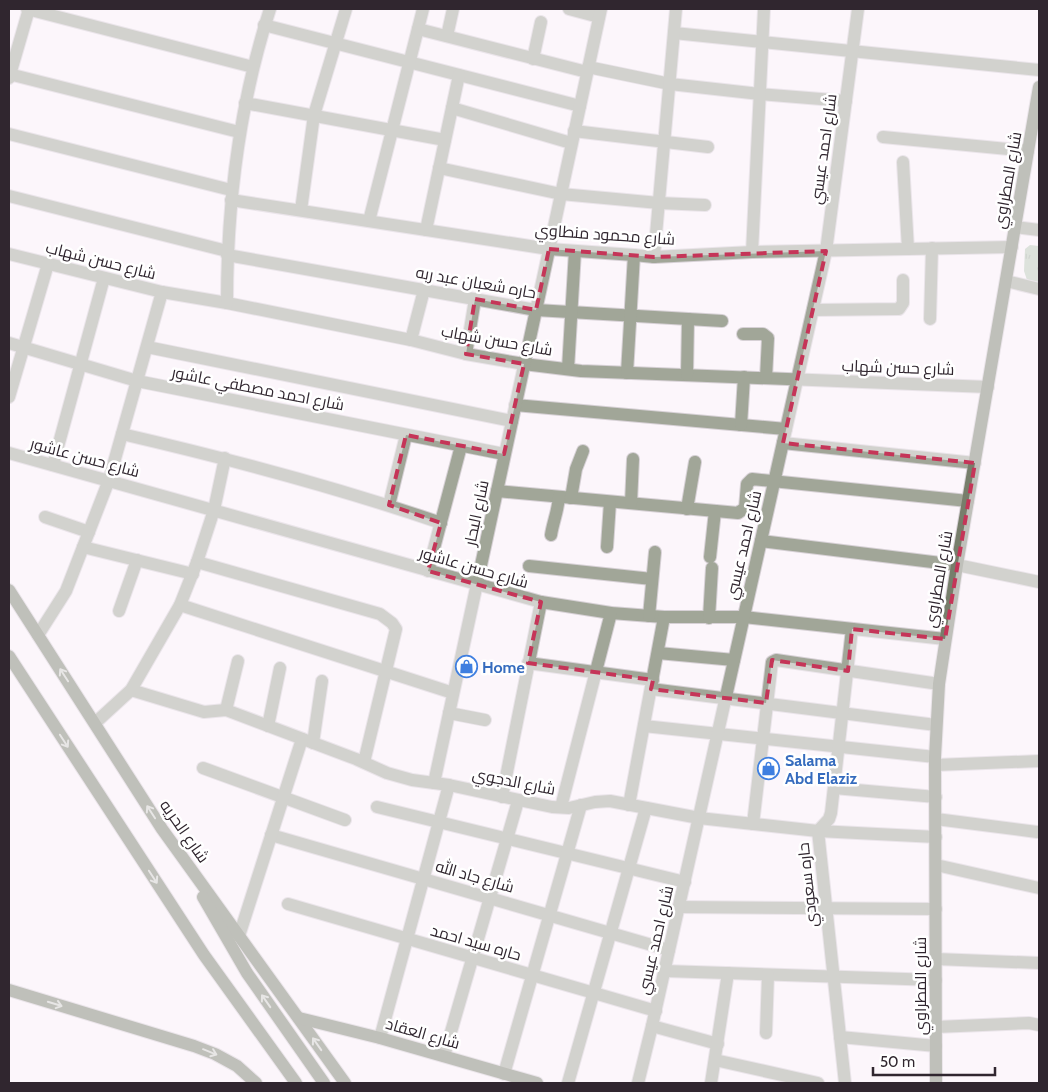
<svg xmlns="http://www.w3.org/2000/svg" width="1048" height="1092" viewBox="0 0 1048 1092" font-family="Cabin,Cairo,sans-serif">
  <defs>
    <pattern id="park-tufts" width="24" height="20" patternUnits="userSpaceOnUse" patternTransform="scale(1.25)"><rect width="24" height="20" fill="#b8cab6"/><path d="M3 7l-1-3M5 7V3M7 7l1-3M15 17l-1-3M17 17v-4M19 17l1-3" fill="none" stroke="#9ead9d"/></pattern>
  </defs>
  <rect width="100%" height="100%" fill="#fcf6fb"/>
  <!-- park -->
  <path fill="url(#park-tufts)" d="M1030 245 1039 246V282L1027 280 1024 271 1025 249Z"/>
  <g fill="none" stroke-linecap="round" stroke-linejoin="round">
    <defs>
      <g id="street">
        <path d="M27 9 253 67"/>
        <path d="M569 9 599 17"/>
        <path d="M264 25 580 106"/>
        <path d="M418 29 587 72"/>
        <path d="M674 33 1039 70"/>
        <path d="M447 36 453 9"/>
        <path d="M533 59 541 22"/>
        <path d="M588 67 670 84 760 94 846 101"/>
        <path d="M9 74 239 132"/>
        <path d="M9 78 29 9"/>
        <path d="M245 103 445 140"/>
        <path d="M452 108 571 143"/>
        <path d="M574 131 708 147"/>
        <path d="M9 134 231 190"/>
        <path d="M883 137 1028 151"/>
        <path d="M903 162 908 249"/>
        <path d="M439 168 561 194 659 203 705 205"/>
        <path d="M9 196 227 251"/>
        <path d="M231 200 549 249 634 255 654 257 752 252 1012 247"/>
        <path d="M301 210 314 115 346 9"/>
        <path d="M369 221 423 9"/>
        <path d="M1015 227 1039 230"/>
        <path d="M426 230 459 75"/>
        <path d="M752 252 764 9"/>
        <path d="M9 254 162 292 227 303 411 340 466 354 524 364 581 371 988 387"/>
        <path d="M227 255 536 310 722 321"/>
        <path d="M654 257 676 9"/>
        <path d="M1006 281 1039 289"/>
        <path d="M227 303C227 203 239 105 270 9"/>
        <path d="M813 310 899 309 903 303V280"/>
        <path d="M930 319 932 248"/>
        <path d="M743 334H763L768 338 766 378"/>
        <path d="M411 340 424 290"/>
        <path d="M9 343 137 381 504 454"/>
        <path d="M147 347 512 421"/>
        <path d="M466 354 475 299"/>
        <path d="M568 369 575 251"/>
        <path d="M627 373 634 255"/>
        <path d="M687 375 688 319"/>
        <path d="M9 397 48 264"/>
        <path d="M515 405 786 429"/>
        <path d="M741 425 744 377"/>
        <path d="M122 434C230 459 336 487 441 523"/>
        <path d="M783 443 975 463"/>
        <path d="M9 453 541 602 611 613 664 617H744L945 639"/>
        <path d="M53 465 104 278"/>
        <path d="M497 491 738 513 745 508 747 484 752 479 968 501"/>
        <path d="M571 498 576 469 583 451"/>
        <path d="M631 503 633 459"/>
        <path d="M389 505 406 435"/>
        <path d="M687 509 695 462"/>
        <path d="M45 517 89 532"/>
        <path d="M551 535C553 522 558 511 559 497"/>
        <path d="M761 541 957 565 1039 582"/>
        <path d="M83 547 193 574"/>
        <path d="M607 547 610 502"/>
        <path d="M710 557 715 511"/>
        <path d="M197 562 380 614 392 623 396 629 364 762"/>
        <path d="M529 566 652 579"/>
        <path d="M428 571 461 446"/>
        <path d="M180 605 453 693"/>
        <path d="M119 611 137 560"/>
        <path d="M649 616 655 552"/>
        <path d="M709 618 712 568"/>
        <path d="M38 635 66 591 109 480 162 292"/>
        <path d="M658 653 734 660"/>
        <path d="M528 663 653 680"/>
        <path d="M651 689 936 725"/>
        <path d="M131 690 204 712 226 710 356 759 387 773 412 780 449 785 552 807 569 808 595 802 610 801 699 818 818 831 936 837"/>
        <path d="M226 710 238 661"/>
        <path d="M449 713 485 720"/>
        <path d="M95 723 131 690 180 605 197 562 214 510 225 458"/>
        <path d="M268 726 280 668"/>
        <path d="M644 726 935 757"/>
        <path d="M313 743 322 681"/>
        <path d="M935 765 1039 761"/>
        <path d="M203 768 345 820"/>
        <path d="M434 783 601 9"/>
        <path d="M834 788 936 797"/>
        <path d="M502 797 541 602"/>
        <path d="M629 805 664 617"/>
        <path d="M377 807 685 882"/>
        <path d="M561 807 611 613"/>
        <path d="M936 819 1037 832"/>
        <path d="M753 824 772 662 776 660 939 684"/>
        <path d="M271 835 669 950"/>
        <path d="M936 865 1039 888"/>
        <path d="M288 904 656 1011"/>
        <path d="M679 907 936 909"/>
        <path d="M239 936 302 739"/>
        <path d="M936 959 1039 963"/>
        <path d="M665 971 936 980"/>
        <path d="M652 1026 718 1044"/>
        <path d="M936 1027 1029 1023 1039 1025"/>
        <path d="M766 1033 768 975"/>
        <path d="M840 1037 936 1046"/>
        <path d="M380 1038 449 785"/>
        <path d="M444 1056 518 801"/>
        <path d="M715 1060 818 1083"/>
        <path d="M504 1074 581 805"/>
        <path d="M568 1083 646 808"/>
        <path d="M638 1083 652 1026 826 251 858 9"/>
        <path d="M711 1083 728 973"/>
        <path d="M845 1083 818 831 829 819 831 813 852 629"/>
      </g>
      <g id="secondary">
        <path d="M9 590 162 829 345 1083"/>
        <path d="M9 656 204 955 296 1083"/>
        <path d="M203 897 247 973 324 1083"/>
        <path d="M9 990 194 1046 215 1054 237 1066 256 1083"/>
        <path d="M299 1018 380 1038 537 1083"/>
        <path d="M936 1083 935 757 939 684 957 565 1039 87"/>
      </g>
    </defs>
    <!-- street casing -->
    <use href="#street" stroke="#d7d1d6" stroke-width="14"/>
    <!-- secondary casing -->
    <use href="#secondary" stroke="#d7d1d6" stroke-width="14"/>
    <!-- street -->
    <use href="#street" stroke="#a1a698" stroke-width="12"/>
    <!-- secondary -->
    <use href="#secondary" stroke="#777e6b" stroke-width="12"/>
  </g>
  <!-- one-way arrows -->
  <defs><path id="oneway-shaft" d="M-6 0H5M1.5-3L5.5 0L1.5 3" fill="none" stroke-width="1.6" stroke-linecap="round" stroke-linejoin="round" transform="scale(1.25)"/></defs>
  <g stroke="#cfd2cb">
    <use href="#oneway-shaft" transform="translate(64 675) rotate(-123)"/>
    <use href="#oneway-shaft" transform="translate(64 741) rotate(57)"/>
    <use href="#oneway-shaft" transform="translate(151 812) rotate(-123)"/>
    <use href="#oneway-shaft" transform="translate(153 877) rotate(57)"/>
    <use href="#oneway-shaft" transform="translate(266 1001) rotate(-125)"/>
    <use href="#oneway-shaft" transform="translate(55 1004) rotate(17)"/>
    <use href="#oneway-shaft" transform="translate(317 1044) rotate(-125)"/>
    <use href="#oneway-shaft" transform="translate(210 1052) rotate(22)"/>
  </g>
  <!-- marked area -->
  <path d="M0 0H1048V1092H0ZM549 249 654 257 826 251 783 443 975 463 945 639 852 629 848 671 772 660 766 703 651 689 653 680 528 663 541 602 428 571 441 523 389 505 406 435 504 454 524 364 466 354 475 299 536 310Z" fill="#fcf6fb" fill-opacity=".55" fill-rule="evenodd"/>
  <path fill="none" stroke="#c53558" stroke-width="4" stroke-dasharray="10 6" stroke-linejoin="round" d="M549 249 654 257 826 251 783 443 975 463 945 639 852 629 848 671 772 660 766 703 651 689 653 680 528 663 541 602 428 571 441 523 389 505 406 435 504 454 524 364 466 354 475 299 536 310Z"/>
  <!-- icons -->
  <defs>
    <symbol id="shop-ring" viewBox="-11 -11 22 22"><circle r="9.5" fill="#fff" stroke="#3f7fe0" stroke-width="1.5"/><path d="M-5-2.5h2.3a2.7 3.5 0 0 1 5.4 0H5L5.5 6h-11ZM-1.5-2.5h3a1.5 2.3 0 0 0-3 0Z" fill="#3f7fe0"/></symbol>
  </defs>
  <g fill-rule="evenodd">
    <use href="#shop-ring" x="454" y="654" width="25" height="25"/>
    <use href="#shop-ring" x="756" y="756" width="25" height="25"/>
  </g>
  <g text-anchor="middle" stroke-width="5" stroke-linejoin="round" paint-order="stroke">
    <!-- street labels -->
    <g font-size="16" fill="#30262f" stroke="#fff">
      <text transform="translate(823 149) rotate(-82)" y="6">شارع احمد عيسي</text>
      <text transform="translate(1007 180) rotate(-80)" y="6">شارع المطراوي</text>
      <text transform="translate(605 234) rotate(4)" y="6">شارع محمود منطاوي</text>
      <text transform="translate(101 260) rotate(14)" y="6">شارع حسن شهاب</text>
      <text transform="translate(476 282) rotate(10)" y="6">حاره شعبان عبد ربه</text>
      <text transform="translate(497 340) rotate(10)" y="6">شارع حسن شهاب</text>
      <text transform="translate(898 367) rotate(2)" y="6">شارع حسن شهاب</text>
      <text transform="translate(258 388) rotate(11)" y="6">شارع احمد مصطفي عاشور</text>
      <text transform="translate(85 457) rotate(15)" y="6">شارع حسن عاشور</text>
      <text transform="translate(476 513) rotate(-78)" y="6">شارع البحار</text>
      <text transform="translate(743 545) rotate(-77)" y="6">شارع احمد عيسي</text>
      <text transform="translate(474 567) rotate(16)" y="6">شارع حسن عاشور</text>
      <text transform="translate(938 579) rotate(-80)" y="6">شارع المطراوي</text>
      <text transform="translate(514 781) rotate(11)" y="6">شارع الدجوي</text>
      <text transform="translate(185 831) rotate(55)" y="6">شارع الحريه</text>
      <text transform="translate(475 876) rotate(16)" y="6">شارع جاد الله</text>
      <text transform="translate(807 885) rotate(-96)" y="6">حاره سعودي</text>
      <text transform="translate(655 940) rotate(-77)" y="6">شارع احمد عيسي</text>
      <text transform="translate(476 942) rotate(16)" y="6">حاره سيد احمد</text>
      <text transform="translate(920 986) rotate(-90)" y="6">شارع المطراوي</text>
      <text transform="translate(423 1033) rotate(16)" y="6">شارع العقاد</text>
    </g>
    <!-- shop labels -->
    <g font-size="16" font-weight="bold" fill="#366cbe" stroke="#fff" text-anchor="start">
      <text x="482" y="673">Home</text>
      <text x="785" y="766">Salama<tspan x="785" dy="18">Abd Elaziz</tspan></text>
    </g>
  </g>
  <!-- border -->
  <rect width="1048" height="1092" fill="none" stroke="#30262f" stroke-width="20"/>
  <!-- scale -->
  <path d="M873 1067v8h122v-8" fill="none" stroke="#30262f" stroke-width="2.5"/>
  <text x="880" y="1067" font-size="15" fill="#30262f" stroke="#ffffff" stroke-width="4" paint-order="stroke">50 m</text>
</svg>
